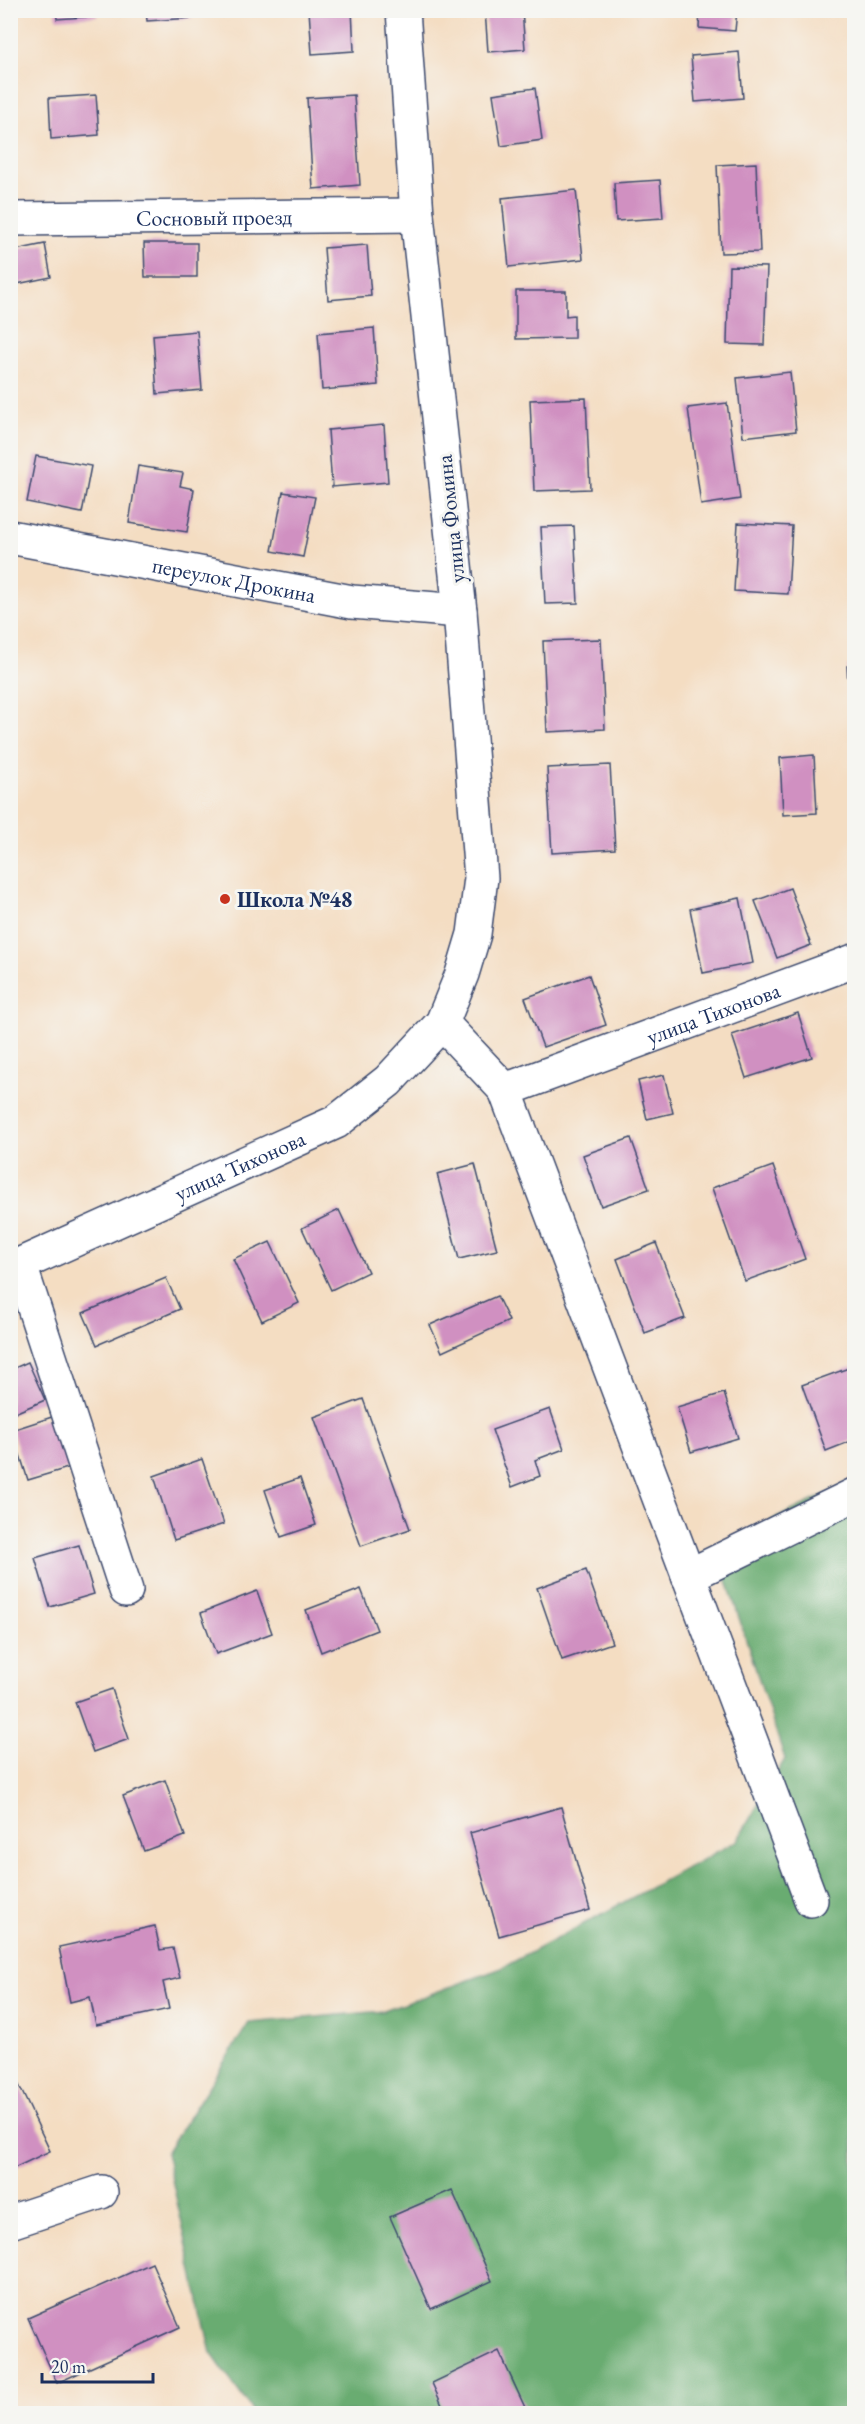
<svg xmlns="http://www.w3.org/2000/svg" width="865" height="2424" viewBox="0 0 865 2424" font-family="'EB Garamond',serif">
  <rect width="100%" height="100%" fill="#f6f6f2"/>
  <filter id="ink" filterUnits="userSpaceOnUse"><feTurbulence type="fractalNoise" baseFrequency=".0167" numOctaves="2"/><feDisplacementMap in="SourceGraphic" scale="12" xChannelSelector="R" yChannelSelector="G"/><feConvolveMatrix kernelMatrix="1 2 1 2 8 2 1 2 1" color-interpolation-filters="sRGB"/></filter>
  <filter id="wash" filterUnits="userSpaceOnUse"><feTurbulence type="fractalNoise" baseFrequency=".008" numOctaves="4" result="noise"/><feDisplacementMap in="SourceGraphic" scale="24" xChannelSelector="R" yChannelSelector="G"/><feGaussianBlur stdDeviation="1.35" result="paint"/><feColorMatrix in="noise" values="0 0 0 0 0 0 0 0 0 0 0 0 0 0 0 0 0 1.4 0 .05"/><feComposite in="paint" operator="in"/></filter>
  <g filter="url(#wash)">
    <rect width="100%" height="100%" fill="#f4ddc2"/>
    <!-- forest -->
    <path fill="#69ac71" stroke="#426e68" stroke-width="1.5" d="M854 1481V2413H254L211 2353 166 2153 249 2023 384 2011 502 1968 737 1841 785 1759 716 1547Z"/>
    <g id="blocks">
      <!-- building -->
      <g fill="#d090c1">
        <path d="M56 10H97V16L57 19Z"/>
        <path d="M146 10H191L192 18 147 21Z"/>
        <path d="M309 10H352L354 51 312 54Z"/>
        <path d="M485 10H522L525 49 488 52Z"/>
        <path d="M700 10H737L735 31 699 28Z"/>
        <path d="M739 52 743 98 695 102 691 56Z"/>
        <path d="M535 88 542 140 501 146 493 94Z"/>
        <path d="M96 95 99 135 51 139 49 98Z"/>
        <path d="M354 95 360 185 313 189 307 98Z"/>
        <path d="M854 132V180H853L850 133Z"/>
        <path d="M756 163 760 252 721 253 717 165Z"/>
        <path d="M660 180 663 218 616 221 614 183Z"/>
        <path d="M576 190 583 259 509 267 502 198Z"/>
        <path d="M144 243H197V277H145Z"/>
        <path d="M45 244 51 277 12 285 10 251Z"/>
        <path d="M367 245 371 296 328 300 324 248Z"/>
        <path d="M729 266 767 267 764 345 727 344Z"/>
        <path d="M516 291H566V316L574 315V338L516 339Z"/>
        <path d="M374 328 378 385 322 390 318 333Z"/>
        <path d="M197 331 202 390 157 394 153 335Z"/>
        <path d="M790 372 796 431 743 437 737 378Z"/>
        <path d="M586 398 590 489 534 491 530 400Z"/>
        <path d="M727 403 740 499 701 505 688 408Z"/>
        <path d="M384 425 388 482 332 487 328 430Z"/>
        <path d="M36 456 91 466 82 513 27 502Z"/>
        <path d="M138 466 183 473 180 486 194 489 187 532 129 523Z"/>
        <path d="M283 492 315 497 303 557 272 551Z"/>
        <path d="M738 523 792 526 788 594 734 591Z"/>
        <path d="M574 526 578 603 545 604 541 527Z"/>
        <path d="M601 639 605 729 547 732 543 641Z"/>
        <path d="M847 666H854V736H851Z"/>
        <path d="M814 755 817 813 783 815 780 758Z"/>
        <path d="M610 765 615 849 552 853 547 768Z"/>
        <path d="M790 888 811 945 777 958 755 901Z"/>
        <path d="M740 898 753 963 703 973 690 909Z"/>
        <path d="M589 975 606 1025 543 1047 525 998Z"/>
        <path d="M798 1013 812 1057 746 1078 732 1035Z"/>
        <path d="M664 1075 673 1113 647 1119 638 1081Z"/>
        <path d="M631 1138 649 1189 601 1206 583 1155Z"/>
        <path d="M475 1164 497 1250 459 1259 437 1174Z"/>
        <path d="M773 1166 805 1259 745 1281 712 1188Z"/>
        <path d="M339 1210 368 1272 331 1290 302 1228Z"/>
        <path d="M270 1242 299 1303 262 1321 233 1259Z"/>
        <path d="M656 1243 685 1318 645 1333 617 1259Z"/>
        <path d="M166 1278 180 1309 97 1345 83 1313Z"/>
        <path d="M497 1296 509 1321 442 1352 430 1325Z"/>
        <path d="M28 1362 45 1400 10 1415V1370Z"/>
        <path d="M854 1366V1440L826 1451 802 1385Z"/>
        <path d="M724 1393 738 1438 691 1452 677 1407Z"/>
        <path d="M363 1399 410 1529 361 1546 314 1417Z"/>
        <path d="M550 1409 564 1449 535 1460 540 1476 512 1487 492 1430Z"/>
        <path d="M55 1416 71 1467 28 1480 12 1430Z"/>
        <path d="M202 1459 224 1524 174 1540 154 1476Z"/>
        <path d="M300 1478 316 1525 281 1537 265 1490Z"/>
        <path d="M79 1545 94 1594 50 1607 35 1558Z"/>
        <path d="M586 1570 612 1643 562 1660 537 1588Z"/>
        <path d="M361 1589 377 1630 321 1652 306 1610Z"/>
        <path d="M257 1591 272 1633 216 1654 201 1613Z"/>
        <path d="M112 1689 129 1739 93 1752 75 1702Z"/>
        <path d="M165 1780 185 1836 144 1851 123 1796Z"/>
        <path d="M561 1807 590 1910 499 1936 470 1833Z"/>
        <path d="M155 1926 160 1950 173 1948 180 1978 163 1982 169 2009 96 2025 90 1997 70 2002 59 1947Z"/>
        <path d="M17 2081 50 2151 10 2170V2084Z"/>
        <path d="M452 2190 492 2281 431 2309 390 2217Z"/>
        <path d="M152 2263 180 2327 57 2383 28 2318Z"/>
        <path d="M499 2351 528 2414H446L432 2383Z"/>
      </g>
    </g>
  </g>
  <g filter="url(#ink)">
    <use href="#blocks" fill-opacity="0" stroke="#3c496d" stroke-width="1.5"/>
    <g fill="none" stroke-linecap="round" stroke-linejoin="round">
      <defs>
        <g id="minor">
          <path id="s1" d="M10 219 417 215"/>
          <path id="s2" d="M10 537 352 602 460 611"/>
          <path d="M442 1023 505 1090 811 1900"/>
          <path id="s3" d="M505 1090 854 961"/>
          <path d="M20 1265 126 1590"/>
          <path id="s4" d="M10 1269 336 1122 388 1081 442 1023 462 974 474 934 481 878 460 611 417 215 403 10"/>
          <path d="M688 1576 854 1495"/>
          <path d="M10 2222 101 2192"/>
        </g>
      </defs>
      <!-- minor casing -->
      <use href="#minor" stroke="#3c496d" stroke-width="36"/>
      <!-- minor -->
      <use href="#minor" stroke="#fff" stroke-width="33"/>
    </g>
  </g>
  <!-- markers -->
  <circle fill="#c8321e" stroke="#f6f6f2" stroke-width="2" cx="225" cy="899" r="6"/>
  <g text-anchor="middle" stroke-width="6" stroke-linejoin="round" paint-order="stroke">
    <!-- street labels -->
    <g font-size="22" fill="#1b2f5e" stroke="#f6f6f2">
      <text dy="8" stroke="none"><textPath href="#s1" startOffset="204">Сосновый проезд</textPath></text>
      <text transform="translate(450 519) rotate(-96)" y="8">улица Фомина</text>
      <text dy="8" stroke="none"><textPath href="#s2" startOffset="228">переулок Дрокина</textPath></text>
      <text dy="8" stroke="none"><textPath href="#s3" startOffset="222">улица Тихонова</textPath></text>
      <text dy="8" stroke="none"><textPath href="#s4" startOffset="252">улица Тихонова</textPath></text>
    </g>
    <!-- poi labels -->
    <g font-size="22" font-weight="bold" fill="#1b2f5e" stroke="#f6f6f2" text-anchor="start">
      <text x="237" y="907">Школа №48</text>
    </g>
  </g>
  <!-- margin -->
  <rect width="865" height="2424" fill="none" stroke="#f6f6f2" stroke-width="36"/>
  <!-- scale -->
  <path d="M42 2373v9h111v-9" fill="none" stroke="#1b2f5e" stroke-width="3"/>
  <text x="51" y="2373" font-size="18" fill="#1b2f5e" stroke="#f6f6f2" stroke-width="4.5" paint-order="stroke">20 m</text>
</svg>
